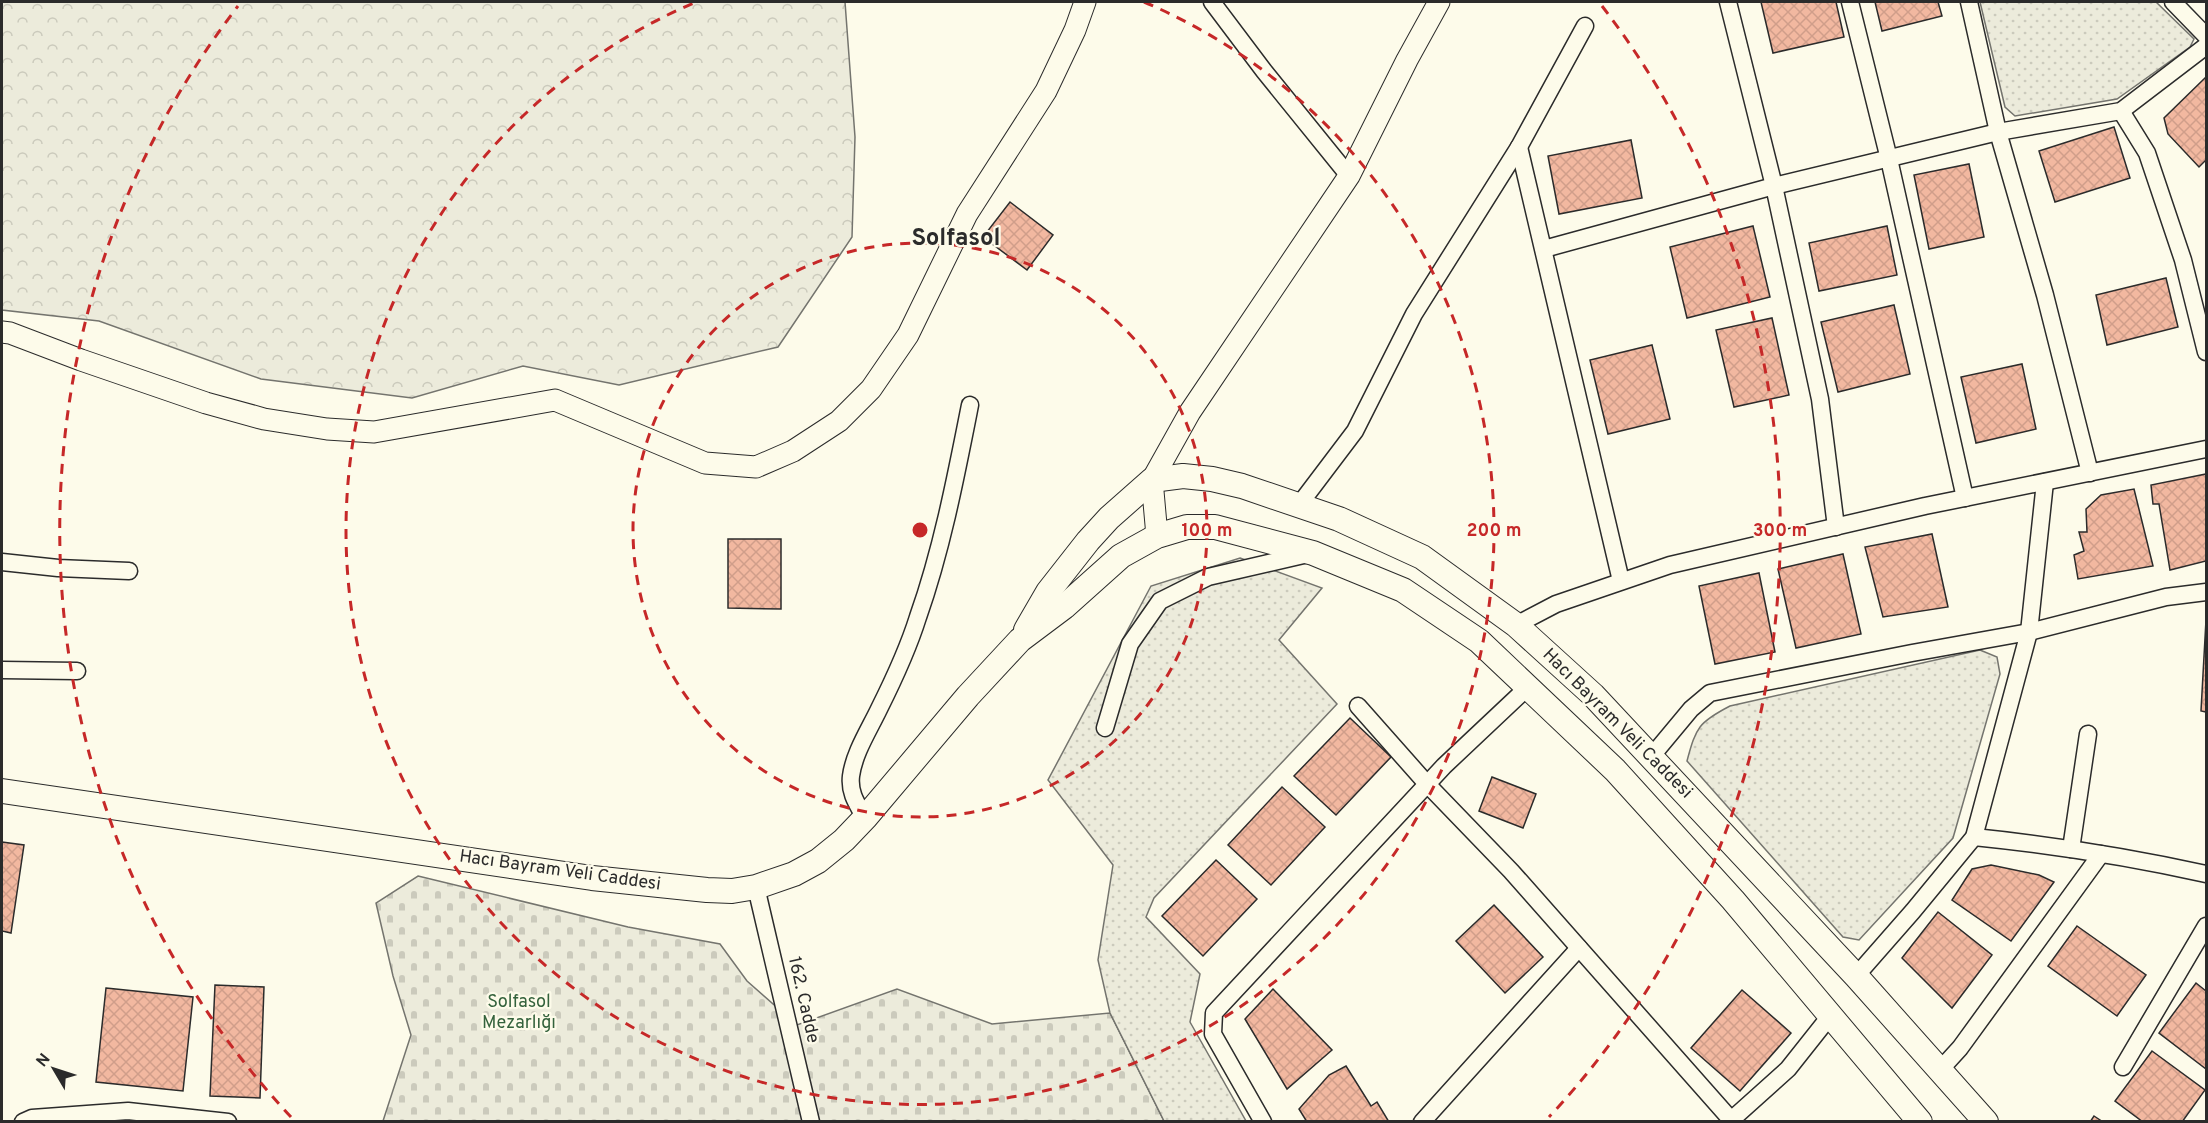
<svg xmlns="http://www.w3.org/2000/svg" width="2208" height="1123" viewBox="0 0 2208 1123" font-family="Overpass,sans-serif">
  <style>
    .forest { fill: url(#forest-crowns); stroke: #74746e; stroke-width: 1.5 }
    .cemetery { fill: url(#cemetery-stones); stroke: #74746e; stroke-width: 1.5 }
    .park { fill: url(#park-dots); stroke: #74746e; stroke-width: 1.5 }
    .building { fill: url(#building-cross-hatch); stroke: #2b2b2b; stroke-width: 1.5 }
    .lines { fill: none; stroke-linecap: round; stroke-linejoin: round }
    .minor-casing { stroke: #2b2b2b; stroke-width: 19 }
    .tertiary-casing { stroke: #2b2b2b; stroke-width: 23 }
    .secondary-casing { stroke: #2b2b2b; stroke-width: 26 }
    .minor { stroke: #fdfbea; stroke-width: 16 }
    .tertiary { stroke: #fdfbea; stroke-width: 21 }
    .secondary { stroke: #fdfbea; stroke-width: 24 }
    .ring { fill: none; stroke: #c62828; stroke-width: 3; stroke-dasharray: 10 8 }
    .labels { text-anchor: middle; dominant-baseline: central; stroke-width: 4.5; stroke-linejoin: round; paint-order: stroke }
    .street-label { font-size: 18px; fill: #2b2b2b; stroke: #fdfbea }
    .park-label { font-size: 18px; fill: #34623c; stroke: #fdfbea }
    .district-label { font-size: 24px; font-weight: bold; fill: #2b2b2b; stroke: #fdfbea }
    .centre { fill: #c62828; stroke: #fdfbea; stroke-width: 3 }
    .ring-label { font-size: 18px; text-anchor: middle; font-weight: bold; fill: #c62828; stroke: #fdfbea; stroke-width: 4.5; stroke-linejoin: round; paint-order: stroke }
  </style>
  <defs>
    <pattern id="forest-crowns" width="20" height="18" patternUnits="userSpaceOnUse" patternTransform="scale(1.5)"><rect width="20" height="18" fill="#ecebdb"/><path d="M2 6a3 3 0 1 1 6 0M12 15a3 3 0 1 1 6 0" fill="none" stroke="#cbcabc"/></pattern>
    <pattern id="cemetery-stones" width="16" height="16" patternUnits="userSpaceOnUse" patternTransform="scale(1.5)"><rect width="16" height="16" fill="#ecebdb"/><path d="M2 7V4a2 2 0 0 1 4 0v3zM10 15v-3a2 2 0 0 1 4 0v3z" fill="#cbcabc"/></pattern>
    <pattern id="park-dots" width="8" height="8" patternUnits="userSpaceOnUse" patternTransform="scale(1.5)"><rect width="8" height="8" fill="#ecebdb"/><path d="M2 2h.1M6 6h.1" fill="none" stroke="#cbcabc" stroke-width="1.8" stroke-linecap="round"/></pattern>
    <pattern id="building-cross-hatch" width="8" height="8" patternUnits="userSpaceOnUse" patternTransform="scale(1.5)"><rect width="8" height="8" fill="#f2b8a0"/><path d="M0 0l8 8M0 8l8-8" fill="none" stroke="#d09e8a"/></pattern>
  </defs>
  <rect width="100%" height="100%" fill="#fdfbea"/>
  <!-- forest -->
  <polygon class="forest" points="2,2 845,2 855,137 852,237 778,347 619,385 523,366 412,398 261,379 99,321 2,310"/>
  <!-- cemetery -->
  <polygon class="cemetery" points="418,876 628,927 720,944 747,981 797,1025 897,989 992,1024 1110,1013 1164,1121 383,1121 411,1035 393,976 376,903"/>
  <!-- park -->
  <g class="park">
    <polygon points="1980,2 2156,2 2194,39 2190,47 2117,99 2015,116 2005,107"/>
    <polygon points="1240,558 1322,588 1279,640 1337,704 1154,898 1146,917 1200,974 1190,1022 1246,1121 1164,1121 1110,1013 1098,960 1113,865 1048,780 1151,586"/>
    <path d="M1980,650l17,7 3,17 -47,164 -94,102 -16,-3 -156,-176c9,-34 12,-39 43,-55z"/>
  </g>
  <!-- building -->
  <g class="building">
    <polygon points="1761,2 1836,2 1844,37 1773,53"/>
    <polygon points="1875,2 1938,2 1942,16 1882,31"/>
    <polygon points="2206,77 2206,160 2199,167 2168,134 2164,118"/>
    <polygon points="2114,127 2130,178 2055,202 2039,151"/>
    <polygon points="1631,140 1642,198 1559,214 1548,156"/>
    <polygon points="1969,164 1984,237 1929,249 1914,175"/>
    <polygon points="1010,202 1053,235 1027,270 983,237"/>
    <polygon points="1753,226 1770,297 1687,318 1670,247"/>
    <polygon points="1887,226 1897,275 1819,291 1809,243"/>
    <polygon points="2166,278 2178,327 2107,345 2096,295"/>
    <polygon points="1894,305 1910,374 1838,392 1821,322"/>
    <polygon points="1772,318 1789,395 1734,407 1716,330"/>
    <polygon points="1652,345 1670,419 1608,434 1590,360"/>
    <polygon points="2022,364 2036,429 1976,443 1961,377"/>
    <polygon points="2206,474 2206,561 2170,570 2159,504 2153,504 2151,485"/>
    <polygon points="2134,489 2153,566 2078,579 2074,555 2084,551 2079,532 2087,532 2086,509 2101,495"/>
    <polygon points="1932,534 1948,607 1883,617 1865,547"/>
    <polygon points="728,539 781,539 781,609 728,608"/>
    <polygon points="1843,554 1861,634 1796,648 1778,569"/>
    <polygon points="1759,573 1775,652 1715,664 1699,586"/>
    <polygon points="2206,620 2206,712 2201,711"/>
    <polygon points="1350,718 1391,757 1336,815 1294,776"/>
    <polygon points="1492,777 1536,794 1523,828 1479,811"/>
    <polygon points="1282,787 1325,827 1271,885 1228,845"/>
    <polygon points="2,842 24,845 11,933 2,931"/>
    <polygon points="1216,860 1257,899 1203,956 1162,916"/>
    <polygon points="1991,865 2039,875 2054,882 2011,941 1952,900 1972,869"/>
    <polygon points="1494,905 1543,957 1505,993 1456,941"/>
    <polygon points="1938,912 1992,955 1952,1008 1902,958"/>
    <polygon points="2077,926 2146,975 2117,1016 2048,966"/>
    <polygon points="2196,983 2206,991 2206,1069 2159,1033"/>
    <polygon points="215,985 264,987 260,1098 210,1096"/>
    <polygon points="106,988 193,997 183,1091 96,1082"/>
    <polygon points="1273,989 1332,1050 1287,1089 1245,1019"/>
    <polygon points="1742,990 1791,1033 1740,1091 1691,1048"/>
    <polygon points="2152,1051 2205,1090 2182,1122 2143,1122 2115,1101"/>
    <polygon points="1346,1066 1371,1106 1377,1102 1389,1122 1307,1122 1299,1109 1329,1075"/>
    <polygon points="2094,1116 2103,1122 2090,1122"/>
  </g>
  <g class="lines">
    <!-- minor casing -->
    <g class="minor-casing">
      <g id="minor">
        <polyline points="1212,2 1264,71 1349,176"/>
        <polyline points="1728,2 1774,186 1820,399 1836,527"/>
        <polyline points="1850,2 1889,159 1965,498"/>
        <polyline points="1969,2 1998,132 2045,295 2090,473"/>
        <polyline points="2173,2 2206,36"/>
        <polyline points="2121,111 2147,153 2183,260 2206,352"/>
        <polyline points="1519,147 1621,581"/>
        <polyline points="1544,249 1774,186 1998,132 2121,111 2206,46"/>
        <polyline points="1299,505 1355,431 1414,314 1519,147 1585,26"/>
        <polyline points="2,562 58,568 129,571"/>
        <polyline points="1516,625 1556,604 1670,565 1925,506 2206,449"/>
        <polyline points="2,670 77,671"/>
        <polyline points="1358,706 1427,784 1511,871 1733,1122"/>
        <polyline points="1105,728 1130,644 1160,601 1208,577 1308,554"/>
        <polyline points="1651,757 1691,709 1710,693 1912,653 2029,632 2166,597 2206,592"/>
        <path d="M865,818c-8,-14 -16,-25 -14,-42 3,-23 18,-46 28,-67 15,-30 29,-60 39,-92 24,-68 38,-141 52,-212"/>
        <path d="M1974,837c78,8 156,20 232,37"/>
        <polyline points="2071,849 2088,734"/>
        <polyline points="756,887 811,1122"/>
        <polyline points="1856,976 1913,911 1974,837 2029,632 2045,482"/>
        <polyline points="2123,1067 2206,926"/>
        <polyline points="1939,1071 1960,1048 2101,854"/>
        <polyline points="23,1122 32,1118 128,1111 228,1122"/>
        <polyline points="1263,1122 1213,1034 1214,1013 1444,766 1529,686"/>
        <polyline points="1422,1122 1579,948"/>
        <polyline points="1729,1122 1788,1069 1830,1016"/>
      </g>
    </g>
    <!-- tertiary casing -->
    <g class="tertiary-casing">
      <g id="tertiary">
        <polyline points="2,332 10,333 81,360 206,403 264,419 327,429 374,432 555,400 705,463 756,467 793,451 839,421 871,389 908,335 967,214 1046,91 1075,30 1085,2"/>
        <polyline points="1157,536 1152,480 1190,412 1349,176 1407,60 1439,2"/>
      </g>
    </g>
    <!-- secondary casing -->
    <g class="secondary-casing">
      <g id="secondary">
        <polyline points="1026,630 1048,592 1088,541 1109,518 1152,480 1183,476 1212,479 1242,486 1339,519 1422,557 1516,625 1593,695 1856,976 1986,1122"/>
        <polyline points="2,791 592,878 707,890 732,891 756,887 794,874 818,861 844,840 865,818 968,696 1020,640 1064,607 1121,556 1157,536 1187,527 1215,527 1313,553 1403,590 1479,641 1615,770 1733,900 1920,1122"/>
      </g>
    </g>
    <!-- minor -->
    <use href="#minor" class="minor"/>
    <!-- tertiary -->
    <use href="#tertiary" class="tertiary"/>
    <!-- secondary -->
    <use href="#secondary" class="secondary"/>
  </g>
  <!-- distance rings -->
  <g class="ring">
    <circle cx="920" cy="530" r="287"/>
    <path d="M1144 2A574 574 0 1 1 696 2"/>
    <path d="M291 1117A860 860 0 0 1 238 6M1602 6A860 860 0 0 1 1549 1117"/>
  </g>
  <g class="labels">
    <!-- street labels -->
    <g class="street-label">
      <text transform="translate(1617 724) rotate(45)">Hacı Bayram Veli Caddesi</text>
      <text transform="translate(560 871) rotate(8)">Hacı Bayram Veli Caddesi</text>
      <text transform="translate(803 1000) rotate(77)">162. Cadde</text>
    </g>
    <!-- park labels -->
    <g class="park-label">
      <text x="519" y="1002">Solfasol<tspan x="519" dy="21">Mezarlığı</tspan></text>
    </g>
    <!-- district labels -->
    <g class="district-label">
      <text x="956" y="239">Solfasol</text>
    </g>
  </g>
  <circle cx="920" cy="530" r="9" class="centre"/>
  <g class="ring-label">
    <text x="1207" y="536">100 m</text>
    <text x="1494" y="536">200 m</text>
    <text x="1780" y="536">300 m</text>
  </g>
  <!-- border -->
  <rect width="2208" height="1123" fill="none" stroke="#2b2b2b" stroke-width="6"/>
  <!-- north arrow -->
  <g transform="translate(54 1069) rotate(309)" stroke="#fdfbea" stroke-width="4.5" paint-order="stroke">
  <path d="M0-4.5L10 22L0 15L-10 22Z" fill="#2b2b2b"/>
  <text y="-9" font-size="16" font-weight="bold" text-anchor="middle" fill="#2b2b2b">N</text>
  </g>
</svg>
